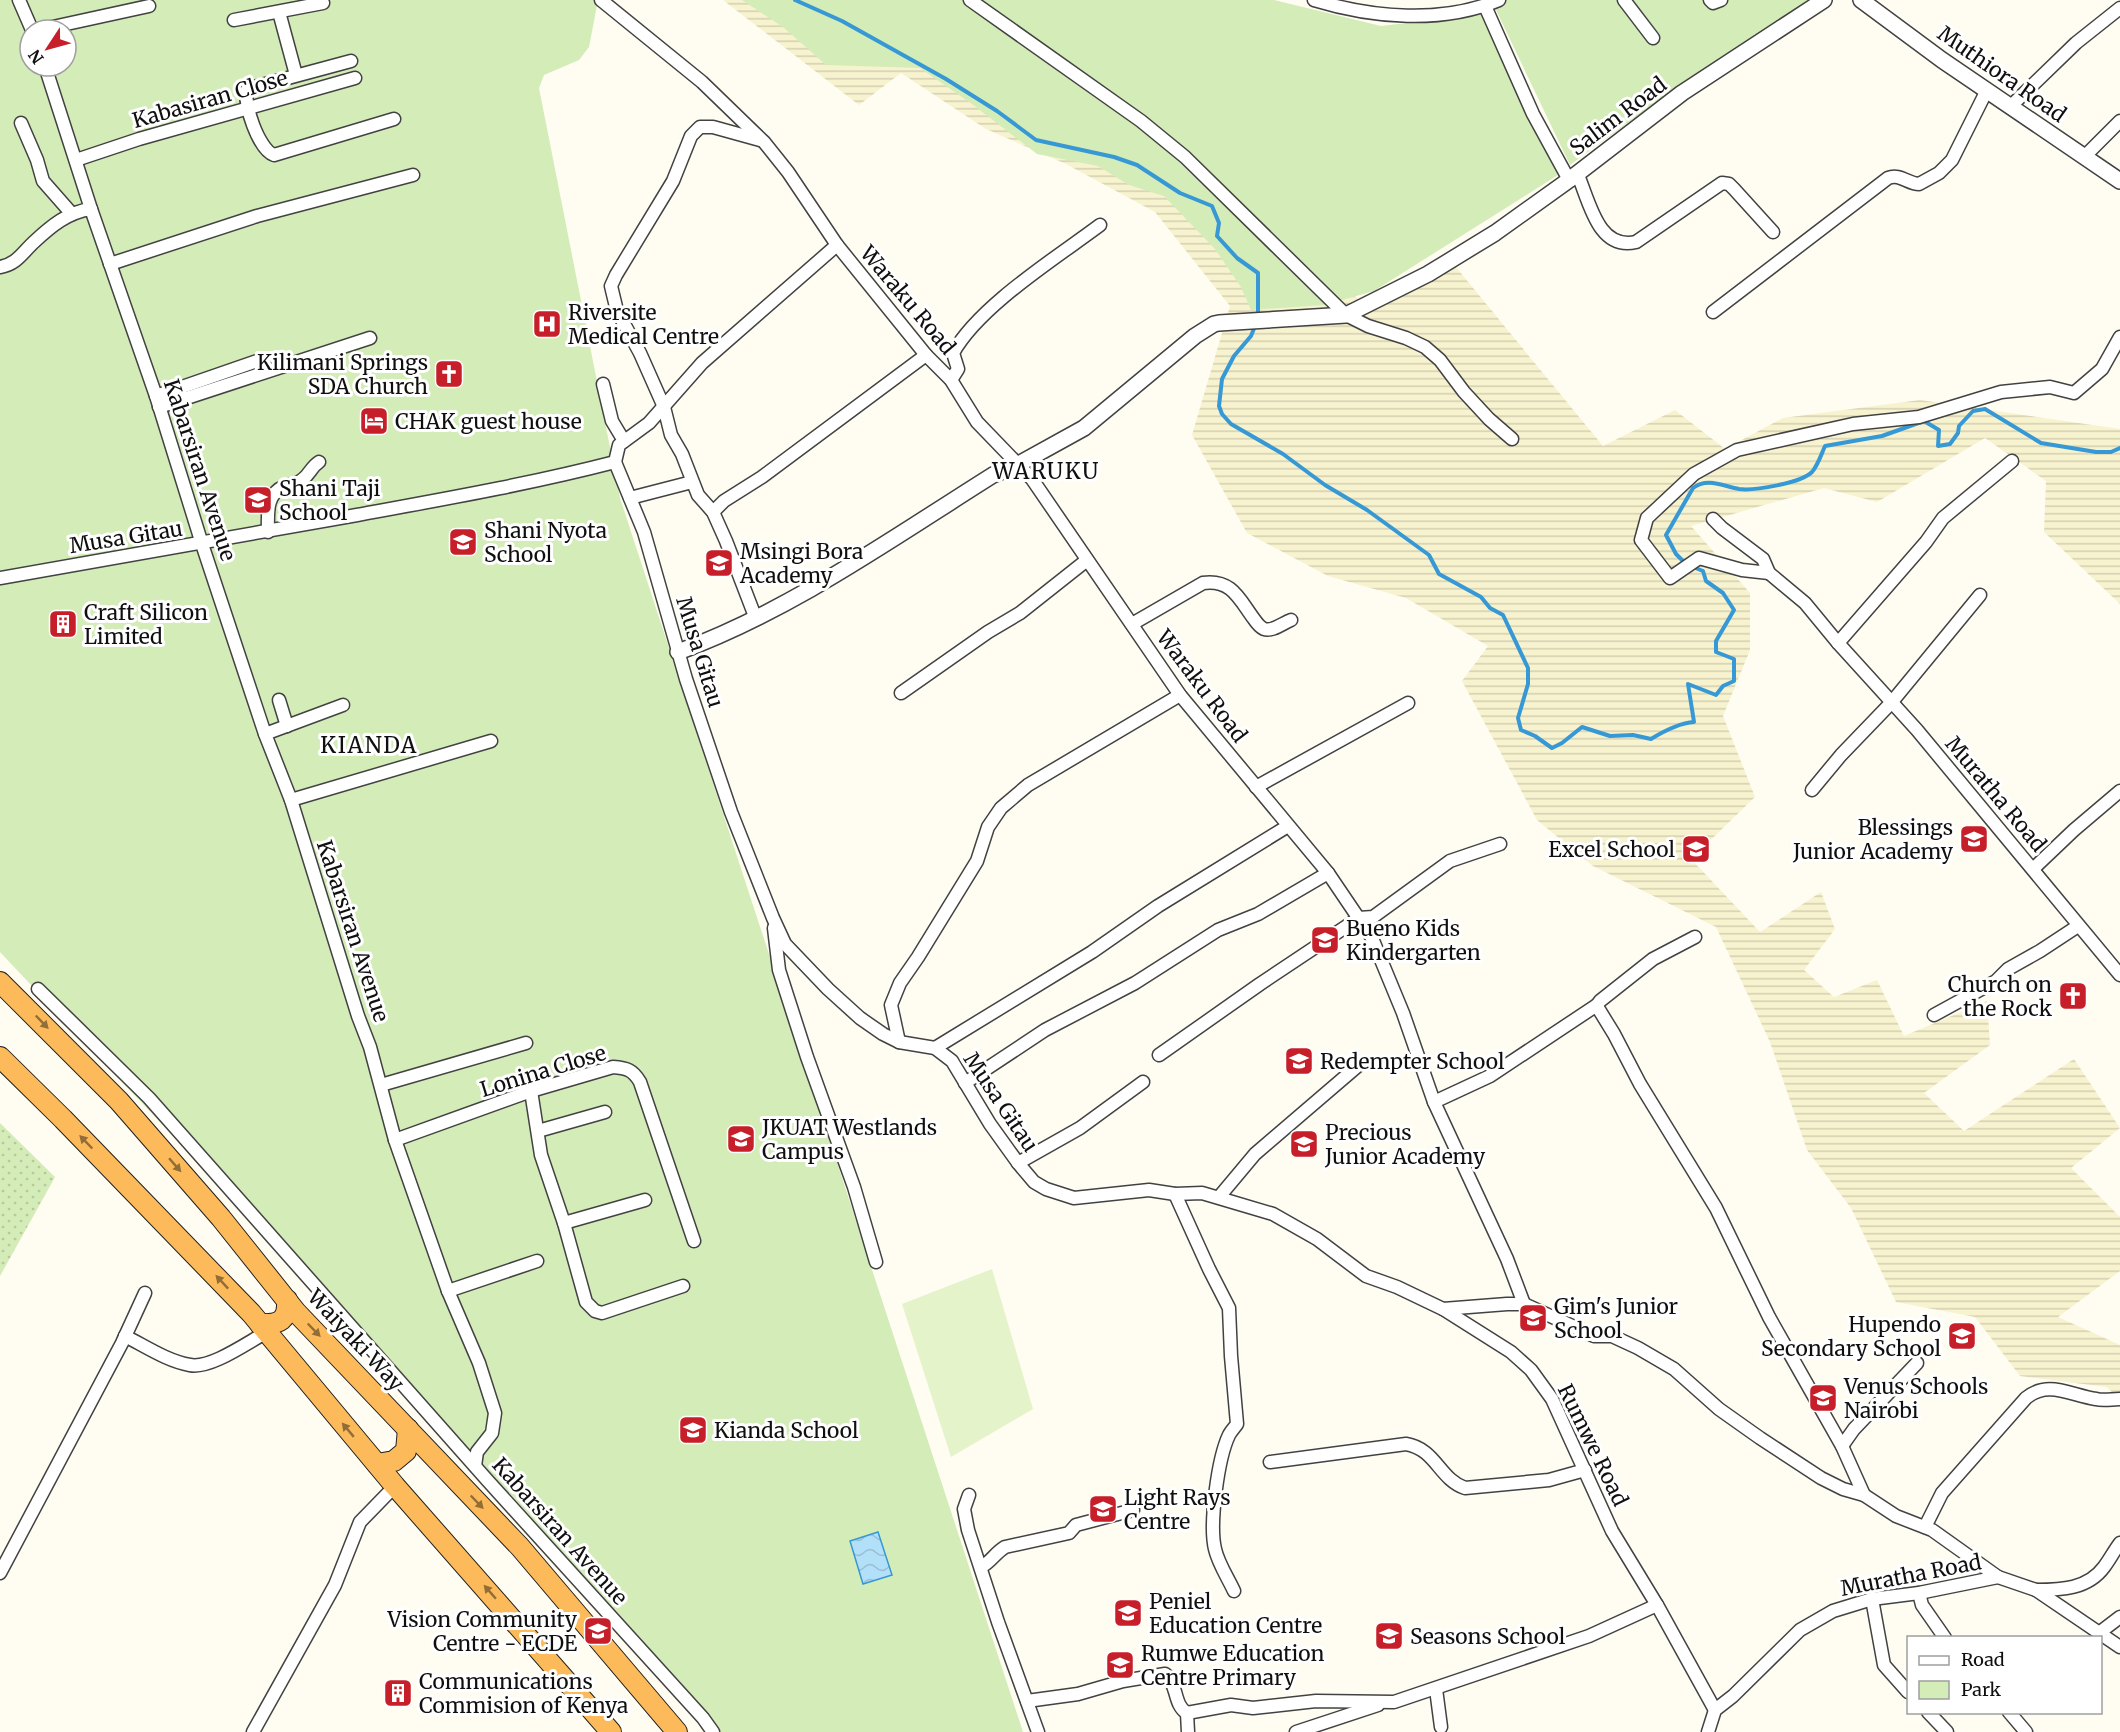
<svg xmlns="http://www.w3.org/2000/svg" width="2120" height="1732" viewBox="0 0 2120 1732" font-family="Merriweather,serif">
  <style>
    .farmland { fill: url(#farmland-rules) }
    .grass { fill: url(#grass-dots) }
    .park { fill: #d4ecb8; fill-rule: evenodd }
    .pitch { fill: #e5f3ca }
    .water { fill: url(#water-waves); stroke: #3698d4; stroke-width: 1.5 }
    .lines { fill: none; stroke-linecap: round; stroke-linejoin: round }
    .stream { stroke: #3698d4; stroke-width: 4 }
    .minor-casing { stroke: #424242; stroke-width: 15 }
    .tertiary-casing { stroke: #424242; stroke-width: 18 }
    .trunk-casing { stroke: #202020; stroke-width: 22 }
    .minor { stroke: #fff; stroke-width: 12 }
    .tertiary { stroke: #fff; stroke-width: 15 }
    .trunk { stroke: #fcba5a; stroke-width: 20 }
    .oneway { fill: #916d38 }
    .labels { text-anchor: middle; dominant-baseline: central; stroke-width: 6; stroke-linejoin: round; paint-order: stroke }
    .street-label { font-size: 21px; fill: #0f0f0f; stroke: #fff }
    .poi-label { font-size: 21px; fill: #0f0f0f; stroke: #fff; text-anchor: start }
    .neighbourhood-label { font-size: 22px; letter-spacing: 1.5px; fill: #0f0f0f; stroke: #fff }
  </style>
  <defs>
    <pattern id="farmland-rules" width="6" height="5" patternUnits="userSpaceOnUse" patternTransform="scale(1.5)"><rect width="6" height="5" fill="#f7f3cf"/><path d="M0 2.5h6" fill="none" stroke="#d3cfb1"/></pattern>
    <pattern id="grass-dots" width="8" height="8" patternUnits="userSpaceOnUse" patternTransform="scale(1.5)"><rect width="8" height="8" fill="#d4ecb8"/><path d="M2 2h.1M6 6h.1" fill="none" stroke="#b5c99d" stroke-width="1.8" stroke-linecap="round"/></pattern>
    <pattern id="water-waves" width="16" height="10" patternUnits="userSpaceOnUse" patternTransform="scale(1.5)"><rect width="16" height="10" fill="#b3e0f9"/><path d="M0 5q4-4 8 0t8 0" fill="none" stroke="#99bfd4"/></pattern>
  </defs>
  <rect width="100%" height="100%" fill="#fffcf1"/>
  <!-- farmland -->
  <polygon class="farmland" points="723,0 938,0 1374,310 1455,266 1603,446 1675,410 1725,449 1783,418 1920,400 2120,429 2120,604 2044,532 2046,481 1985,438 1877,502 1824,488 1691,526 1750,593 1750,650 1723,716 1755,797 1691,859 1760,932 1821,892 1835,929 1804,970 1834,997 1877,980 1904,1036 1987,1001 1990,1045 1924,1093 1964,1131 2074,1059 2120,1128 2071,1168 2120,1217 2120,1271 2058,1317 2120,1345 2120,1401 2107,1387 2020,1376 1975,1317 1896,1302 1851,1208 1807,1150 1770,1042 1716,927 1593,866 1537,820 1462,681 1488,646 1406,598 1328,576 1247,533 1192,435 1230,306 1155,212 1066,164 986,129 901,73 859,105"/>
  <!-- grass -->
  <polygon class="grass" points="0,1123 55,1177 0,1276"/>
  <!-- park -->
  <g class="park">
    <path d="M0,0h598l-9,47 -10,13 -35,15 -5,13 81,410 403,1234h-316l-251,-295 -456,-485zM30,30h36v36h-36z"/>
    <polygon points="742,0 1274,0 1381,26 1482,14 1558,175 1374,291 1324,305 1251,310 1241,287 1215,249 1164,196 1129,185 1098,166 1037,154 972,104 920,68 826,65 783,27"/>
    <polygon points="1484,0 1808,0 1662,98 1570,165 1496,10"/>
  </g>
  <!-- pitch -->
  <polygon class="pitch" points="992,1269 1033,1409 951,1457 902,1304"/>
  <!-- water -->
  <polygon class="water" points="878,1532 892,1575 863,1584 850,1541"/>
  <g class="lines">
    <!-- stream -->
    <g class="stream">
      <polyline points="795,0 842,21 946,79 997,111 1036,140 1114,157 1137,165 1180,193 1212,206 1219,223 1217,236 1237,258 1258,273 1258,316"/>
      <path d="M1255,326l-4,10 -17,20 -12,23 -3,27 3,8 9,10 52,30 42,31 42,25 62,45 10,19 42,23 9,11 13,7 25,53v16l-10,34 3,12 14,6 17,12 10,-5 20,-16 28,9 23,-1 18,4c13,-8 28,-16 43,-17l-6,-38 28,11 7,-9 11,-5v-22l-18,-7v-11l18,-31 -11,-17 -17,-12 -3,-10 -10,-4"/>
      <path d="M1686,564l-10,-10 -10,-19 27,-47c14,-11 30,-2 46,1 15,2 62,-6 73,-17 6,-7 9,-17 13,-26l57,-10 42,-15 15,9 -1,16 12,-2 8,-11 1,-7 14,-15 12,-2 56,34 55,9h15l9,-4"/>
    </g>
    <!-- minor casing -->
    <g class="minor-casing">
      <g id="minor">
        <polyline points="19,0 32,30"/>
        <polyline points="601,0 702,82 764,142 788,172 837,245 926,355 951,380 977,422 1032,479 1180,695 1328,873 1372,938 1403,1013 1434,1102 1507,1259 1524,1304"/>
        <polyline points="970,0 1141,121 1185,157 1346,315 1368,326 1406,338 1425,347 1440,360 1464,392 1489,419 1512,439"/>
        <path d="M1314,0c59,18 128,24 185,0"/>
        <polyline points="1624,0 1653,38"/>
        <polyline points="1710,0 1713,3 1721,0"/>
        <polyline points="1485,6 1533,114 1569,180"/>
        <polyline points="279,12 296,75"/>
        <polyline points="234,20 323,3"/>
        <polyline points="39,30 149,6"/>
        <path d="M351,61l-104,28c-4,15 12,61 27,66l120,-36"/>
        <polyline points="45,66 91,209 156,396 202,544 265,734 291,800 358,1016 370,1047 395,1140 448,1291 479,1363 495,1413 492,1433 477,1452 475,1466"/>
        <polyline points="2011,106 2076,43 2120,8"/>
        <polyline points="21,123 37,160 43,181 72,214"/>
        <polyline points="2084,157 2120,121"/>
        <polyline points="76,160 139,139 355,78"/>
        <path d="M1577,173c12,26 20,78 59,69l86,-59 7,1 5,5 39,43"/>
        <polyline points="110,264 257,216 413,175"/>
        <path d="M0,267c17,-3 22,-14 34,-25 17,-16 34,-30 57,-33"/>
        <path d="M1713,312l175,-134c12,-5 20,6 31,6l20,-11 13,-13 35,-70"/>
        <path d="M951,380l7,-11 -5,-16c26,-47 103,-95 147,-128"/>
        <polyline points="603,384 612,421 624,441"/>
        <polyline points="156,396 260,360"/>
        <polyline points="159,407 370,338"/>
        <polyline points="615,462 644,532 686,679 731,812 773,918 785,944 828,989 860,1018 883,1034 899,1042 935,1048 952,1061 990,1124 1018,1163 1034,1182 1046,1189 1074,1198 1149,1190 1175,1194 1202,1193 1273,1214 1317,1239 1366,1276 1397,1287 1443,1309 1511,1352 1531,1370 1552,1399 1612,1531 1657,1605 1715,1710"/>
        <polyline points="615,462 619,445 649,423 702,363 837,245"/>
        <polyline points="630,498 692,482"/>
        <polyline points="713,512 724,501 762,477 926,355"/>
        <polyline points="1713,519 1722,528 1763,559 1769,573 1805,603 1838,643 1917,730 2120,975"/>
        <path d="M268,532c0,-18 -3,-38 17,-46 6,-2 13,-2 18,-7 7,-5 8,-12 16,-17"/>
        <polyline points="1769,573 1742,570 1699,558 1670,578 1641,540 1647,518 1694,474 1737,450 1853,424 1919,417 2001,392 2050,387 2074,393 2102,369 2120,337"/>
        <path d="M0,578c119,-20 238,-41 357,-63 87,-16 173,-31 258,-53"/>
        <polyline points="756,619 726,541 713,512 698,495 682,454 671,435 664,407 640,353 617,311 611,286 616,275 673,181 691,136 700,127 713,127 760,140"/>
        <path d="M1132,624l71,-41c29,-4 36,16 51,36 2,3 6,8 10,10 8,3 19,-6 27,-9"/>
        <polyline points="1838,643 1926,542 1943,518 2012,461"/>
        <polyline points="901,693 988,632 1020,613 1087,560"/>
        <polyline points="279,700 287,726"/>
        <polyline points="265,734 343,705"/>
        <polyline points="1256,787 1408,703"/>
        <polyline points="1812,790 1841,755 1891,703 1980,595"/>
        <polyline points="291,800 491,741"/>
        <polyline points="2033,869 2074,830 2120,791"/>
        <polyline points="774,928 779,970 807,1057 854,1187 876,1262"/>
        <polyline points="1695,937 1653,959 1600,1001 1597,1005 1598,1008 1614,1034 1640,1084 1716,1208 1769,1317 1842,1446 1864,1495"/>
        <polyline points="38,989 149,1098 488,1481 703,1718 713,1732"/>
        <polyline points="1934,1015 1996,981 2008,969 2040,951 2078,926"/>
        <polyline points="899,1042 891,1005 900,983 918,957 977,861 988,827 1001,808 1028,785 1180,695"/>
        <polyline points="935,1048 1092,952 1158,906 1288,826"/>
        <polyline points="1159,1055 1260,984 1359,918 1373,917 1450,861 1500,844"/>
        <polyline points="965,1083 1045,1030 1135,983 1218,930 1258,914 1328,873"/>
        <polyline points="381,1085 526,1043"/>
        <polyline points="531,1091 541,1155 564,1223 586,1302 595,1311 602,1313 683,1286"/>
        <polyline points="1434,1102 1490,1076 1597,1005"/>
        <polyline points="538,1131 605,1112"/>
        <path d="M395,1140l136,-49 82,-24c14,1 20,3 27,15l54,159"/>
        <polyline points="1018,1163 1080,1128 1143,1082"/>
        <path d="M1175,1194l34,75 20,39 2,48 6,68c-2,3 -6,7 -8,11 -11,23 -20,89 -14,114 3,14 13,29 19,42"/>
        <polyline points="1219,1197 1255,1154 1360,1064"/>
        <polyline points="564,1223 645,1200"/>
        <polyline points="448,1291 537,1261"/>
        <polyline points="1443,1309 1507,1304 1524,1304 1594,1336 1612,1336 1638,1348 1674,1369 1719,1409 1760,1438 1821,1478 1843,1489 1864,1495 1896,1516 1932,1530 1998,1577"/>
        <path d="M125,1336c20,10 42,25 65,29 21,4 58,-23 77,-33"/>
        <polyline points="1842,1446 1854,1429 1917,1363"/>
        <path d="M1270,1462l136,-18c30,5 33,35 59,44l84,-8 36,-10"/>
        <polyline points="969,1495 964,1509 968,1530 998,1622 1038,1732"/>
        <path d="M1925,1527l17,-34 84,-95c22,-18 44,-3 70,1 7,2 16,0 24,0"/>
        <path d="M981,1567c10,-5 14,-14 24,-20l64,-14 7,-8 57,-15"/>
        <polyline points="0,1573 122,1343 145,1293"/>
        <path d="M2036,1590c25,0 52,-1 68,-23 6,-8 10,-16 16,-24"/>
        <polyline points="1919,1593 1922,1605 1945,1638"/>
        <polyline points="1872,1599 1884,1665 1908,1692"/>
        <polyline points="2099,1633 2120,1617"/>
        <polyline points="1436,1689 1441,1727"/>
        <path d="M1027,1701l51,-7 45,-13 42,-7c13,9 8,31 22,39l44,-8 22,3 63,-7 78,1 195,-66 68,-31"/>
        <polyline points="1928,1712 1947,1732"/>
        <polyline points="2009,1712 2026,1732"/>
        <polyline points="1187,1713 1188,1732"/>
        <polyline points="253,1732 335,1585 360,1522 395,1486"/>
        <polyline points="1296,1732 1378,1705"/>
        <polyline points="1708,1732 1715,1710 1733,1696 1800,1630 1833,1611 1872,1599 1919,1593 1998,1577 2036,1590 2120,1647"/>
      </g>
    </g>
    <!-- tertiary casing -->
    <g class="tertiary-casing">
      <g id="tertiary">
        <polyline points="1861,0 1942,60 2120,181"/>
        <path d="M678,652c114,-42 213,-113 315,-177l24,-10 67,-37 111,-92 19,-12 5,-1 127,-8 82,-41 67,-41 74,-53 113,-87 142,-93"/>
      </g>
    </g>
    <!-- trunk casing -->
    <g class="trunk-casing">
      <g id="trunk">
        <polyline points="0,982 119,1101 221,1218 296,1312 520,1547 677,1732"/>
        <polyline points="0,1057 63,1119 251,1313 395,1486 611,1732"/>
        <path d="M260,1324c20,1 28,-4 27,-24"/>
        <polyline points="377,1464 394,1461 406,1451 408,1429"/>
      </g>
    </g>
    <!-- minor -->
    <use href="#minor" class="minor"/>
    <!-- tertiary -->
    <use href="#tertiary" class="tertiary"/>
    <!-- trunk -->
    <use href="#trunk" class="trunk"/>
  </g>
  <!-- one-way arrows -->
  <defs><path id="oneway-solid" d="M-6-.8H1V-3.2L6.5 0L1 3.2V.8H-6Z" transform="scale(1.5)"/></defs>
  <g class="oneway">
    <use href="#oneway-solid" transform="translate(42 1022) rotate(46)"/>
    <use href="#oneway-solid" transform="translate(86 1142) rotate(-134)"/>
    <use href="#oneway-solid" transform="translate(175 1165) rotate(49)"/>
    <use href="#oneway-solid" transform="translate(222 1282) rotate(-133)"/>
    <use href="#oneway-solid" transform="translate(314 1330) rotate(46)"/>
    <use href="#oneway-solid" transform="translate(348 1430) rotate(-130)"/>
    <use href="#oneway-solid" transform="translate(477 1502) rotate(46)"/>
    <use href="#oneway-solid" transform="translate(490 1592) rotate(-131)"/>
  </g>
  <!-- icons -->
  <defs>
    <g id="hospital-square" transform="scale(1.5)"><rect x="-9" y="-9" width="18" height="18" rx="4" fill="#c61f2a" stroke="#fff"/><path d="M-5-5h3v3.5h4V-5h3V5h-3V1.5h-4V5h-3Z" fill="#fff"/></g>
    <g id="church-square" transform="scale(1.5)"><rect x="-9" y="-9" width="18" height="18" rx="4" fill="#c61f2a" stroke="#fff"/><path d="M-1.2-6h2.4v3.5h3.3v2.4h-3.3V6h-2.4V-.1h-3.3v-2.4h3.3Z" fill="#fff"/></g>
    <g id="hotel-square" transform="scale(1.5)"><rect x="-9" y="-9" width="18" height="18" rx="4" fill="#c61f2a" stroke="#fff"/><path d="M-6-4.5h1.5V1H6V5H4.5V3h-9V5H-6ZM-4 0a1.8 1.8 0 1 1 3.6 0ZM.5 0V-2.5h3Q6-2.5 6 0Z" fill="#fff"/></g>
    <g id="school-square" transform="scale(1.5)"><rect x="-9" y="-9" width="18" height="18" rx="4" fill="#c61f2a" stroke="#fff"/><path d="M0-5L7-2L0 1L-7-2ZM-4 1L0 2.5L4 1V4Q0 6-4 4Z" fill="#fff"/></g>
    <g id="building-square" transform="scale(1.5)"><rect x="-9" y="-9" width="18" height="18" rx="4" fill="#c61f2a" stroke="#fff"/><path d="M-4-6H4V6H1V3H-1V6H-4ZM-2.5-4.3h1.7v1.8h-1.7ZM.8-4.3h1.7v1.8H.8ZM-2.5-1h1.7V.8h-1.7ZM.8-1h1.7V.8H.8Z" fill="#fff"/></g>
    <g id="university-square" transform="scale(1.5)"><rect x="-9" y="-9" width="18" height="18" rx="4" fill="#c61f2a" stroke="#fff"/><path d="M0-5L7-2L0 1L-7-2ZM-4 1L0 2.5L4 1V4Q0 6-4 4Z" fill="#fff"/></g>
  </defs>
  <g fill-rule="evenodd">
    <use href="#hospital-square" x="547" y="324"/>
    <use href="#church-square" x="449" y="374"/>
    <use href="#hotel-square" x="374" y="421"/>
    <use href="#school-square" x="258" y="500"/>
    <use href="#school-square" x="463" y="542"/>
    <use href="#school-square" x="719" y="563"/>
    <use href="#building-square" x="63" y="624"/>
    <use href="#school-square" x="1974" y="839"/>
    <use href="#school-square" x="1696" y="849"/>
    <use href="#school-square" x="1325" y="940"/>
    <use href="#church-square" x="2073" y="996"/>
    <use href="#school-square" x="1299" y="1061"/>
    <use href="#university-square" x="741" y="1139"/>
    <use href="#school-square" x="1304" y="1144"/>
    <use href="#school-square" x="1533" y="1318"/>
    <use href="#school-square" x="1962" y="1336"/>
    <use href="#school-square" x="1823" y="1398"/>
    <use href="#school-square" x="693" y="1430"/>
    <use href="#school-square" x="1103" y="1509"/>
    <use href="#school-square" x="1128" y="1613"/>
    <use href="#school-square" x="598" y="1631"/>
    <use href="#school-square" x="1389" y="1636"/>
    <use href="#school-square" x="1120" y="1665"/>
    <use href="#building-square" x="398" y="1693"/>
  </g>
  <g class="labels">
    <!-- street labels -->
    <g class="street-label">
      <text transform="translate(2002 74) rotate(35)">Muthiora Road</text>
      <text transform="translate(210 99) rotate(-16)">Kabasiran Close</text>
      <text transform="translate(1618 116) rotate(-37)">Salim Road</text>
      <text transform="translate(908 300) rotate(50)">Waraku Road</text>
      <text transform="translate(200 470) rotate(72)">Kabarsiran Avenue</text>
      <text transform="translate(126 537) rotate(-9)">Musa Gitau</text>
      <text transform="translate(700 652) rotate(73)">Musa Gitau</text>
      <text transform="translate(1202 686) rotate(53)">Waraku Road</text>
      <text transform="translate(1996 794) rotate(50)">Muratha Road</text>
      <text transform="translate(353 931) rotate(72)">Kabarsiran Avenue</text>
      <text transform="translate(543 1071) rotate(-17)">Lonina Close</text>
      <text transform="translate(1001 1102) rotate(56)">Musa Gitau</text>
      <text transform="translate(356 1340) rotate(47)">Waiyaki Way</text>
      <text transform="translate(1593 1445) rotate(64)">Rumwe Road</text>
      <text transform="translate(560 1531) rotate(48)">Kabarsiran Avenue</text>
      <text transform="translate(1911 1575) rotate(-11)">Muratha Road</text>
    </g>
    <!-- poi labels -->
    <g class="poi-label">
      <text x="568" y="312">Riversite<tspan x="568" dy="24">Medical Centre</tspan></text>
      <text x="428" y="362" text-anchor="end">Kilimani Springs<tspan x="428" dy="24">SDA Church</tspan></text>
      <text x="395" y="421">CHAK guest house</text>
      <text x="279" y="488">Shani Taji<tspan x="279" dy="24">School</tspan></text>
      <text x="484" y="530">Shani Nyota<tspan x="484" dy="24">School</tspan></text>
      <text x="740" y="551">Msingi Bora<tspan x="740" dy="24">Academy</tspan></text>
      <text x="84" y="612">Craft Silicon<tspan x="84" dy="24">Limited</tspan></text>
      <text x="1953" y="827" text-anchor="end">Blessings<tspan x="1953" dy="24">Junior Academy</tspan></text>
      <text x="1675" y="849" text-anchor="end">Excel School</text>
      <text x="1346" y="928">Bueno Kids<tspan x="1346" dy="24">Kindergarten</tspan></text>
      <text x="2052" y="984" text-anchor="end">Church on<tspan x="2052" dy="24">the Rock</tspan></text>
      <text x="1320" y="1061">Redempter School</text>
      <text x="762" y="1127">JKUAT Westlands<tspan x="762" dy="24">Campus</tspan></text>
      <text x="1325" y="1132">Precious<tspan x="1325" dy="24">Junior Academy</tspan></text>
      <text x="1554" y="1306">Gim's Junior<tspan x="1554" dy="24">School</tspan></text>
      <text x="1941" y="1324" text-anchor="end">Hupendo<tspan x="1941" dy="24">Secondary School</tspan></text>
      <text x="1844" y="1386">Venus Schools<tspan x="1844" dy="24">Nairobi</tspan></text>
      <text x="714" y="1430">Kianda School</text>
      <text x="1124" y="1497">Light Rays<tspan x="1124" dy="24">Centre</tspan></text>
      <text x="1149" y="1601">Peniel<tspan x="1149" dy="24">Education Centre</tspan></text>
      <text x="577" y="1619" text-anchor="end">Vision Community<tspan x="577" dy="24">Centre - ECDE</tspan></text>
      <text x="1410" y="1636">Seasons School</text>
      <text x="1141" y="1653">Rumwe Education<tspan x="1141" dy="24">Centre Primary</tspan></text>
      <text x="419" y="1681">Communications<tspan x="419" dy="24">Commision of Kenya</tspan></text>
    </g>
    <!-- neighbourhood labels -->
    <g class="neighbourhood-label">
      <text x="1046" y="471">WARUKU</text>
      <text x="369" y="745">KIANDA</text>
    </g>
  </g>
  <!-- legend -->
  <rect x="1907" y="1636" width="195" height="78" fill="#ffffff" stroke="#9f9f9f" stroke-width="1.5"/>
  <rect x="1919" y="1656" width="30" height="9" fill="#ffffff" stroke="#9f9f9f" stroke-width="1.5"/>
  <text x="1961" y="1666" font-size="18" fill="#0f0f0f">Road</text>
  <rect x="1919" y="1681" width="30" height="18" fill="#d4ecb8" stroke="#9f9f9f" stroke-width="1.5"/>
  <text x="1961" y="1696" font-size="18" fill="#0f0f0f">Park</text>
  <!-- north arrow -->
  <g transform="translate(48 48) rotate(234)"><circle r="28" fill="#ffffff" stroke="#9f9f9f" stroke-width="1.5"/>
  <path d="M0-4.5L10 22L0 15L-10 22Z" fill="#c61f2a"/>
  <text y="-9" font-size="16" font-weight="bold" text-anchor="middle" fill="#0f0f0f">N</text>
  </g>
</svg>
